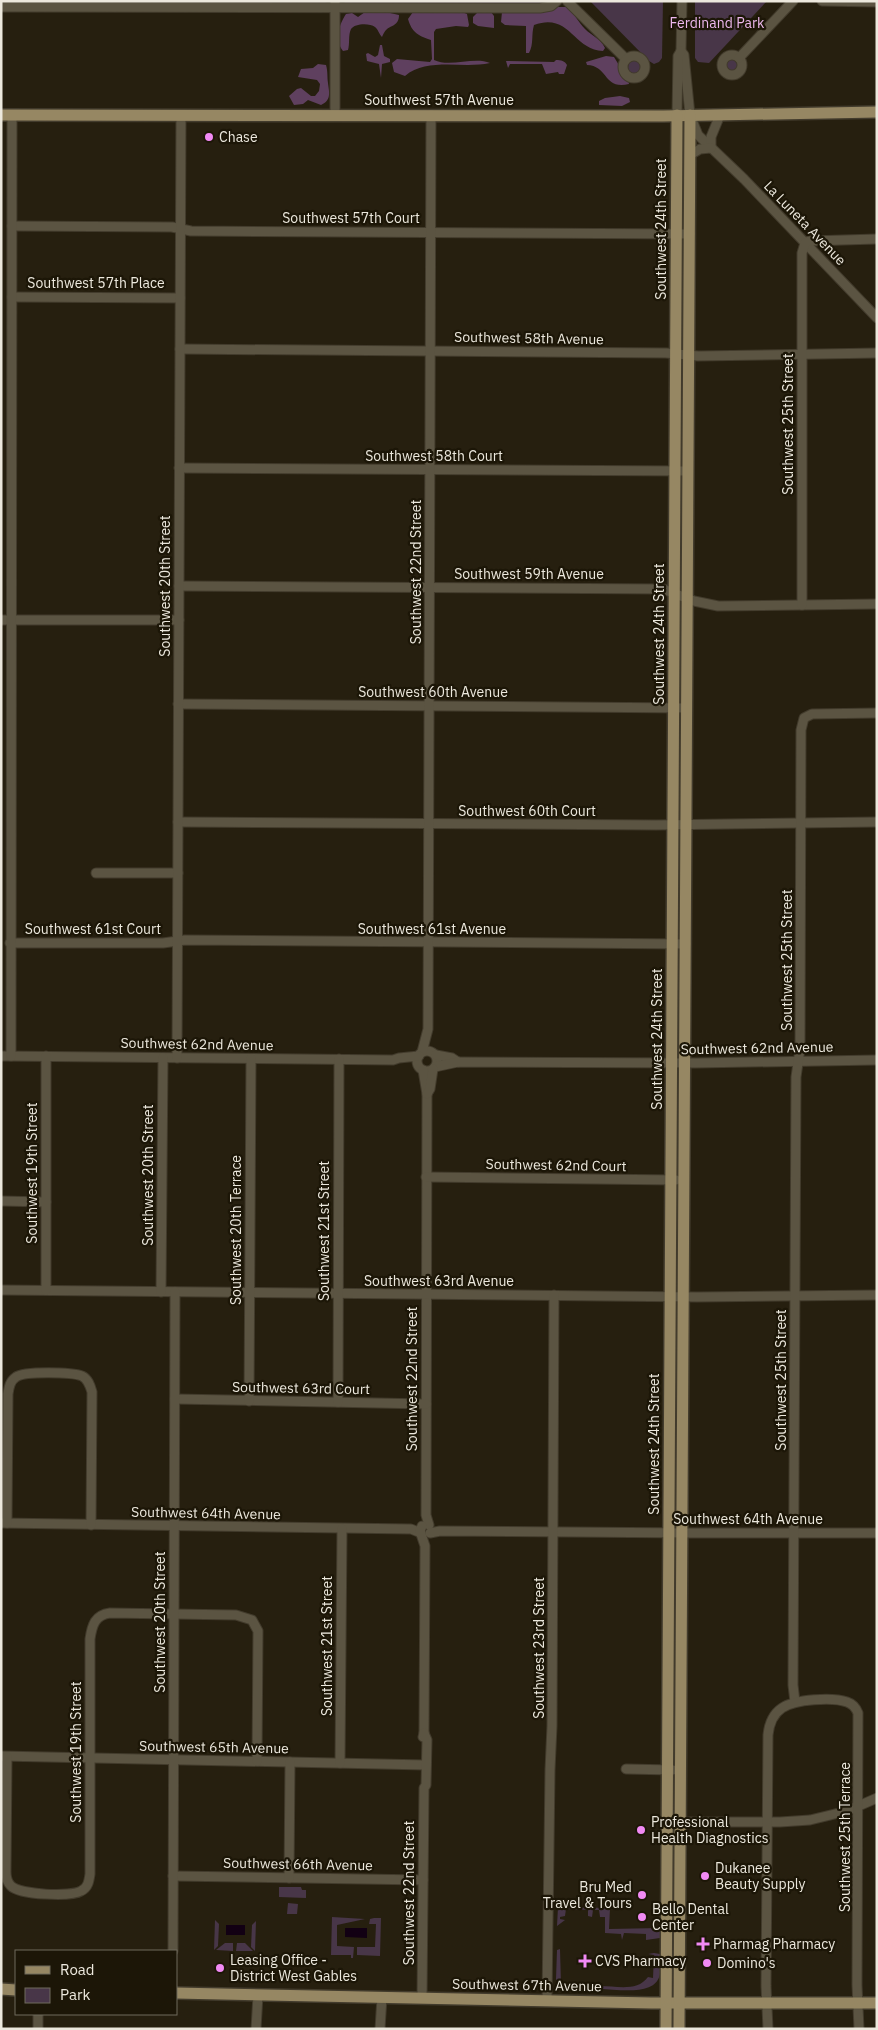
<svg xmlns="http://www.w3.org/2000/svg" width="878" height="2030" viewBox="0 0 878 2030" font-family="'IBM Plex Sans',sans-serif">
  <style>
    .green { fill: #483648 }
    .forest { fill: #5f405f }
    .water { fill: #120013 }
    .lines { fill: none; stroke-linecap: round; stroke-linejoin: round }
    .minor-casing { stroke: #423b2c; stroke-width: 11 }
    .major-casing { stroke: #423b2c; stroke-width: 14 }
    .minor { stroke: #5b5442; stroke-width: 9 }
    .major { stroke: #968763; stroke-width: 11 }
    .poi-dot { fill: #f18af4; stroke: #1c1607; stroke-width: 2 }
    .labels { text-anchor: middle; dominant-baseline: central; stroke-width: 4.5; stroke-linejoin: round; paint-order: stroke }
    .park-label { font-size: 14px; fill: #edb8ee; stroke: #1c1607 }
    .street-label { font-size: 14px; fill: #ece8dd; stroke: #1c1607 }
    .poi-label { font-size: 14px; fill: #ece8dd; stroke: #1c1607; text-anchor: start }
  </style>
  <rect width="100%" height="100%" fill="#261f0f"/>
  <!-- green -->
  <g class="green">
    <polygon points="1,1 329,1 323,4 6,4"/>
    <polygon points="342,1 550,1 543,4 347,4"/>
    <polygon points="590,1 663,1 662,58 659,62 654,64 649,61"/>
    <polygon points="695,1 767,1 709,63 698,62 695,58"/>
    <circle cx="732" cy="65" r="7"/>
    <circle cx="635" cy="67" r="7"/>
    <polygon points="674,1836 676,1836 675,1921 672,1902 672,1844"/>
    <polygon points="279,1887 301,1887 302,1890 306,1890 306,1898 279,1897"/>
    <polygon points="288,1903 298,1904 297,1914 287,1914"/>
    <polygon points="558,1907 610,1908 609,1929 660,1928 660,1938 646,1940 646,1934 624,1933 622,1940 621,1934 605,1933 605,1917 600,1917 599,1910 593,1910 592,1917 588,1916 588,1910 566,1909 565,1916 560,1917 560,1919 565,1920 557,1926"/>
    <polygon points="332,1917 365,1919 337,1925 337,1946 354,1947 353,1958 351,1958 351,1955 331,1955"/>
    <polygon points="374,1918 381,1918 380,1956 357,1955 357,1947 375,1947 376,1924 369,1924 370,1919"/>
    <polygon points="215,1920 219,1924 218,1946 214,1950"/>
    <polygon points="256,1921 255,1951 251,1947 252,1925"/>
    <polygon points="225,1943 233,1943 233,1951 216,1950"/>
    <polygon points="237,1943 245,1943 253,1951 236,1951"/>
    <polygon points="560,1949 561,1984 599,1985 599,1989 565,1988 560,1985 556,1979 557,1950"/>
    <path d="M654,1953l6,1c0,7 1,14 0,20 -4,23 -43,15 -60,15v-3c17,0 37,6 48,-9l5,1 1,-23 -6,-1z"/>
  </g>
  <!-- forest -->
  <g class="forest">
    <path d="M557,7h10c8,7 11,15 18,22 7,7 15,9 20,19l-2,3c-30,-1 -33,-39 -69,-26 -3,10 0,19 -5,28h-3v-27l-21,-1 -4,-3 1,-10c19,-4 37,4 55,-5z"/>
    <path d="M440,10l22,2 5,2 2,11 -1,2 -12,-1 -20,3 -2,3v28c16,8 40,-4 56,3 -27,6 -63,-6 -85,13l-11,-4 -2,-9 5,-4 33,3 2,-3 -1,-19c-12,-4 -19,-7 -23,-21l5,-7 18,1z"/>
    <path d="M381,11l18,4c0,11 -8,10 -13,15 -2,2 -3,5 -4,7 -3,-3 -4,-8 -7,-10 -5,-4 -20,-4 -24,2 -3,6 -1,15 -3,21l-5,1c-9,-12 -4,-26 3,-37l6,-1 6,4 7,-5z"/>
    <polygon points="491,12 494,16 494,28 478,26 473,23 473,17 477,13"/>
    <polygon points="380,45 382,45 384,56 390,59 390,62 382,64 381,78 379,64 367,61 366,54 368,53 375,57 378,55"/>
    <path d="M606,56l8,1 14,23 1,4c-26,6 -20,-18 -42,-19l-1,-3z"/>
    <path d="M556,60c5,0 9,1 11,5l-3,9h-5l-1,-2 -12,2 -4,-10h-32l-2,4 -2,-7 48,1z"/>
    <path d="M318,64l8,1c2,7 1,11 2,18 1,9 4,17 -7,22l-13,-5 -5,4 -9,1 -5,-9 8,-7 4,-1 10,8h4l4,-5 1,-7 -3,-4 -19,-3 3,-8 12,-1z"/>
    <polygon points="620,96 629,98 630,102 622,106 599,105 599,101 605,98"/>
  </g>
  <!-- water -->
  <g class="water">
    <rect x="226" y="1925" width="19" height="10"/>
    <polygon points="345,1928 367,1928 367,1938 345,1937"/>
  </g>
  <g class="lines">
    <!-- minor casing -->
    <g class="minor-casing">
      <g id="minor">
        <polyline points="567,1 626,59"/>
        <polyline points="682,1 681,51 684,55 690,115 698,135 744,179 877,318"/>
        <polyline points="822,1 877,2"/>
        <polyline points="1,7 540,8 551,6 557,1"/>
        <circle cx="732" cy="65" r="10"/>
        <circle cx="634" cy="67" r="11"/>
        <polyline points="739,58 793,1"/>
        <polyline points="335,115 335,1"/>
        <polyline points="677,115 678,56 681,51"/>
        <polyline points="711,148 711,137 720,115"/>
        <polyline points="690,155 700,149 711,148"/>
        <polyline points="12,226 172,227 191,231 690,234"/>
        <polyline points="12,297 180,298"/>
        <polyline points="180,349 666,353 698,356 877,353"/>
        <polyline points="179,468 688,471"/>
        <polyline points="179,586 663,589 694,601 718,606 877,604"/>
        <polyline points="802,605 802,253 805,243 809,241 877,239"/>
        <polyline points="1,620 179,620"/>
        <polyline points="178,704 687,708"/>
        <polyline points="178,822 656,825 877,822"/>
        <polyline points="96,873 178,873"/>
        <polyline points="10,943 163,943 185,940 686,944"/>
        <circle cx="427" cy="1061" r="10"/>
        <polyline points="422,1052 428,1029 431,115"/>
        <polyline points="436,1055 452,1058 458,1062"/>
        <polyline points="1,1056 393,1060 399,1058 419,1056"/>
        <polyline points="11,1056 12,115"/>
        <polyline points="177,1058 181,115"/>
        <polyline points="435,1067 458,1062 696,1063 877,1060"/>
        <polyline points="423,1070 427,1094 426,1515 429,1525"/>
        <polyline points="427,1094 430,1089 433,1069"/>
        <polyline points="426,1177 676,1180"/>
        <polyline points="1,1201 46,1202"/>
        <polyline points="1,1290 697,1297 877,1295"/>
        <polyline points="46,1290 46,1056"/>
        <polyline points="161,1292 163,1058"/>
        <polyline points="175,1399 426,1404"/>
        <polyline points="249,1401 251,1059"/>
        <polyline points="338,1402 339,1059"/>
        <polyline points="1,1523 411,1529 421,1533"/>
        <path d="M7,1523l1,-129c1,-7 2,-13 8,-17 8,-6 56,-5 66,-1 6,3 8,9 10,16l-1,133"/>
        <polyline points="422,1526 420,1531 425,1546 424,1733 423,1737"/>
        <polyline points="430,1533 440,1531 691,1533 877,1533"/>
        <polyline points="795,1702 793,1685 796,1077 800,1049 801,730 804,718 812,714 877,713"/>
        <polyline points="1,1756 426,1765"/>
        <path d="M7,1757l-1,115c0,5 1,10 5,14 9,9 60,11 70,5 7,-3 8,-10 9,-17v-235c2,-14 5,-24 20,-26l126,2 16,5 6,11 -1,130"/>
        <polyline points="340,1763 342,1529"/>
        <polyline points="626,1769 673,1770"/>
        <polyline points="675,1822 780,1822 810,1820 847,1811 877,1798"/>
        <polyline points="173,1876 423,1880"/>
        <polyline points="289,1878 290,1762"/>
        <polyline points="173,1951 175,1292"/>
        <polyline points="422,1998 424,1788 426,1785 427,1740 424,1733"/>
        <polyline points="547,2001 550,1770 552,1726 554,1295"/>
        <polyline points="38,2029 38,2014"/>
        <polyline points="256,2029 258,1995"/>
        <polyline points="380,2029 382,1997"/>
        <path d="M768,2029l-2,-43 2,-251c1,-10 5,-21 14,-27 13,-9 51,-11 65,-6 6,2 9,6 11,11l-1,272 2,44"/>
      </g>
    </g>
    <!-- major casing -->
    <g class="major-casing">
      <g id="major">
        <polyline points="1,115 663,116 877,112"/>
        <polyline points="1,1989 16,1990"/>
        <polyline points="176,1993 651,2003 877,2003"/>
        <polyline points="666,2029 677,115"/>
        <polyline points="679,2029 690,115"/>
      </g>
    </g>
    <!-- minor -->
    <use href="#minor" class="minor"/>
    <!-- major -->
    <use href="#major" class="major"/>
  </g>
  <!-- markers -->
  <g class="poi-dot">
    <circle cx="209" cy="137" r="5"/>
    <circle cx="641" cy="1830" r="5"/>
    <circle cx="705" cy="1876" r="5"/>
    <circle cx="642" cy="1895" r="5"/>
    <circle cx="642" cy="1917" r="5"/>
    <path d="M700.5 1936.5h5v5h5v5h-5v5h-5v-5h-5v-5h5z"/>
    <path d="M582.5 1953.5h5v5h5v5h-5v5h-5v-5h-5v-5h5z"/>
    <circle cx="707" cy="1963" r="5"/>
    <circle cx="220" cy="1968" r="5"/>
  </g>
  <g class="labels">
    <!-- park labels -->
    <g class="park-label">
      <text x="717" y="23">Ferdinand Park</text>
    </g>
    <!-- street labels -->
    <g class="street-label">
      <text x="439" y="100">Southwest 57th Avenue</text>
      <text x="351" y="218">Southwest 57th Court</text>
      <text transform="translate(805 223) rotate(46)">La Luneta Avenue</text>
      <text transform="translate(661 229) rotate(-90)">Southwest 24th Street</text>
      <text x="96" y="283">Southwest 57th Place</text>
      <text transform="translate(529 338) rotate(1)">Southwest 58th Avenue</text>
      <text transform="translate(788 424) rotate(-90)">Southwest 25th Street</text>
      <text x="434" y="456">Southwest 58th Court</text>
      <text transform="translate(416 572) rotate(-90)">Southwest 22nd Street</text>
      <text x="529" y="574">Southwest 59th Avenue</text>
      <text transform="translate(165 586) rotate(-90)">Southwest 20th Street</text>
      <text transform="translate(659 634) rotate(-90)">Southwest 24th Street</text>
      <text x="433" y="692">Southwest 60th Avenue</text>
      <text x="527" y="811">Southwest 60th Court</text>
      <text x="93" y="929">Southwest 61st Court</text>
      <text x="432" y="929">Southwest 61st Avenue</text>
      <text transform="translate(787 960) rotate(-90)">Southwest 25th Street</text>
      <text transform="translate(657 1039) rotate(-90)">Southwest 24th Street</text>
      <text transform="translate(197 1044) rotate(1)">Southwest 62nd Avenue</text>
      <text transform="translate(757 1048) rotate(-1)">Southwest 62nd Avenue</text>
      <text transform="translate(556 1165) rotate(1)">Southwest 62nd Court</text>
      <text transform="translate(32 1173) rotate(-90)">Southwest 19th Street</text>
      <text transform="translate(148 1175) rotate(-90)">Southwest 20th Street</text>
      <text transform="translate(236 1230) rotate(-90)">Southwest 20th Terrace</text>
      <text transform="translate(324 1231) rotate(-90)">Southwest 21st Street</text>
      <text x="439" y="1281">Southwest 63rd Avenue</text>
      <text transform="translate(412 1379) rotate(-90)">Southwest 22nd Street</text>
      <text transform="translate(781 1380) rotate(-90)">Southwest 25th Street</text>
      <text transform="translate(301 1388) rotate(1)">Southwest 63rd Court</text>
      <text transform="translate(654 1444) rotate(-90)">Southwest 24th Street</text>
      <text transform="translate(206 1513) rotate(1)">Southwest 64th Avenue</text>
      <text x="748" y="1519">Southwest 64th Avenue</text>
      <text transform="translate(160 1622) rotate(-90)">Southwest 20th Street</text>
      <text transform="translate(327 1646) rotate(-90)">Southwest 21st Street</text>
      <text transform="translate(539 1648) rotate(-90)">Southwest 23rd Street</text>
      <text transform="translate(214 1747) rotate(1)">Southwest 65th Avenue</text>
      <text transform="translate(76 1752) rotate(-90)">Southwest 19th Street</text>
      <text transform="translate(845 1837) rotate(-90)">Southwest 25th Terrace</text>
      <text transform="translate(298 1864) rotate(1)">Southwest 66th Avenue</text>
      <text transform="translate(409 1893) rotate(-90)">Southwest 22nd Street</text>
      <text transform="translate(527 1985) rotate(1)">Southwest 67th Avenue</text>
    </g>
    <!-- poi labels -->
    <g class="poi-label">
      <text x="219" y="137">Chase</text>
      <text x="651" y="1822">Professional<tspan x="651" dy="16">Health Diagnostics</tspan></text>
      <text x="715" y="1868">Dukanee<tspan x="715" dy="16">Beauty Supply</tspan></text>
      <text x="632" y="1887" text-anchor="end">Bru Med<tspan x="632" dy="16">Travel &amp; Tours</tspan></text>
      <text x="652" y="1909">Bello Dental<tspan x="652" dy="16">Center</tspan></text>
      <text x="713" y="1944">Pharmag Pharmacy</text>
      <text x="230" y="1960">Leasing Office -<tspan x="230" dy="16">District West Gables</tspan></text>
      <text x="595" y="1961">CVS Pharmacy</text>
      <text x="717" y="1963">Domino's</text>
    </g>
  </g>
  <!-- border -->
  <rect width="878" height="2030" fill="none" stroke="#ece8dd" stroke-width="5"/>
  <!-- legend -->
  <rect x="15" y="1950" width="162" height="65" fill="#1c1607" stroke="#6f6a5d"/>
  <rect x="25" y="1966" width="25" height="8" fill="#968763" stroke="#6f6a5d"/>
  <text x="60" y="1975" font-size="15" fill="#ece8dd">Road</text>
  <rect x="25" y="1988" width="25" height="15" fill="#483648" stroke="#6f6a5d"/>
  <text x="60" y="2000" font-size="15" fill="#ece8dd">Park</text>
</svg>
